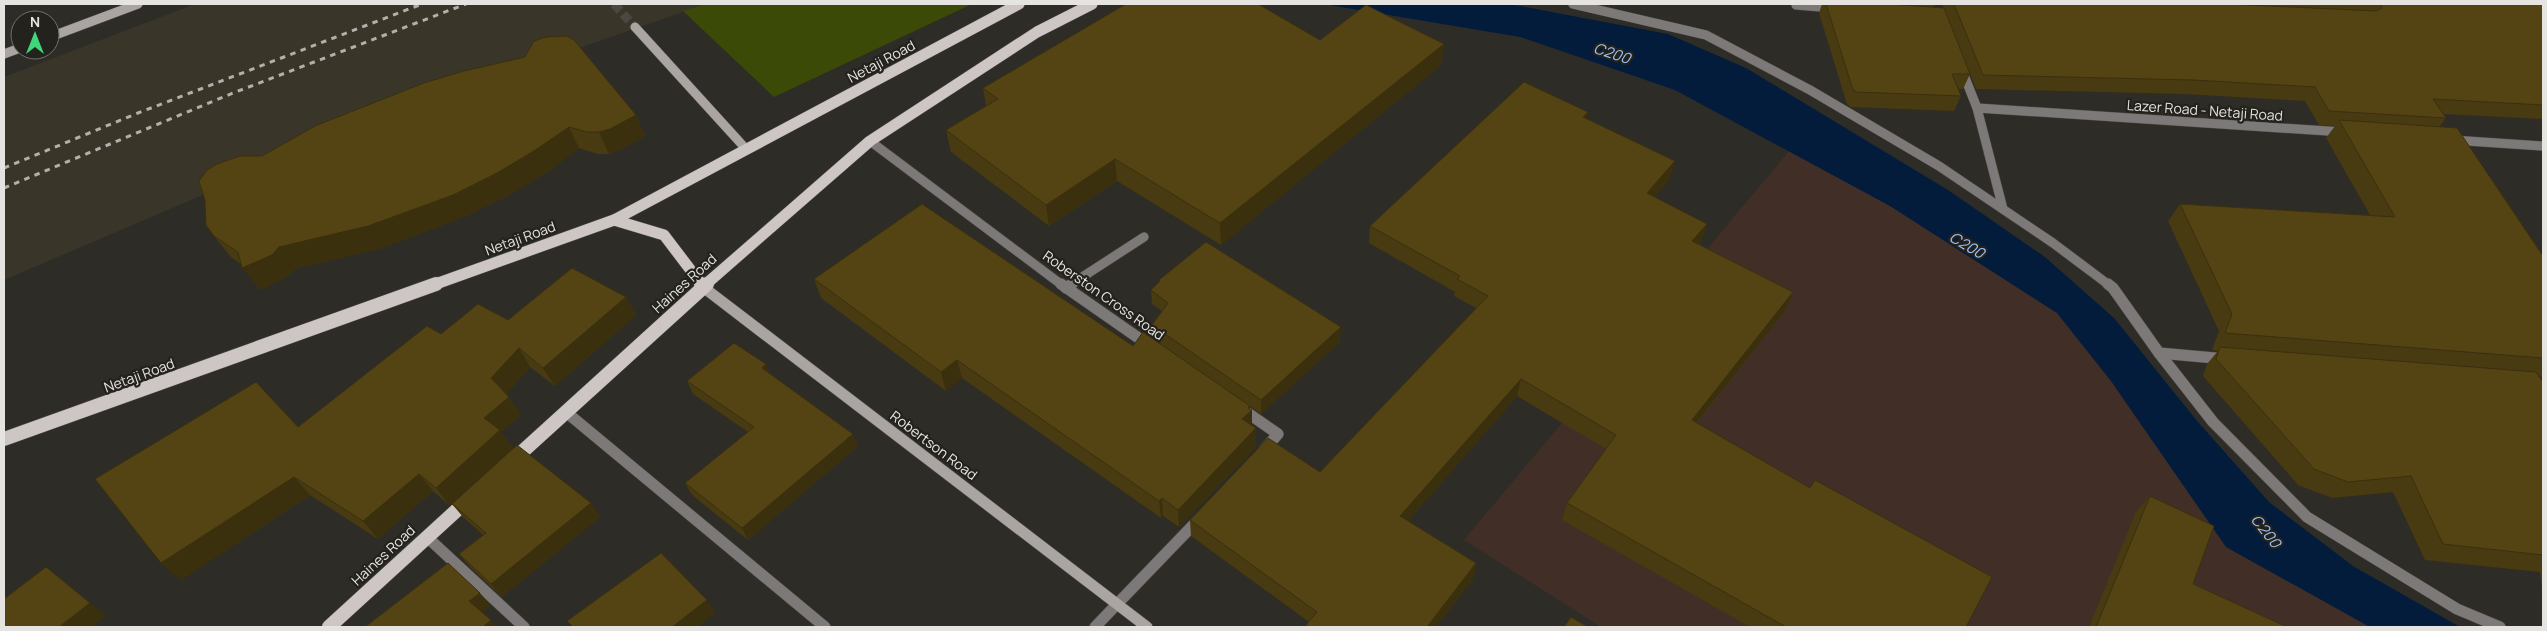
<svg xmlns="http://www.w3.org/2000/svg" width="2547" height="631" viewBox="0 0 2547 631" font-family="Manrope,sans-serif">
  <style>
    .built { fill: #393529 }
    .education { fill: #412f27 }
    .green { fill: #3b4a07 }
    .water { fill: #041c3c }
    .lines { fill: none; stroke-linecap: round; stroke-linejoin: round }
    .secondary-tunnel { stroke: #494842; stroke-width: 9; stroke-dasharray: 9 4.5; stroke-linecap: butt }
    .street-far1-casing { stroke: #4b4944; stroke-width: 10 }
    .street-casing { stroke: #4b4944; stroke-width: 12 }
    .secondary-far1-casing { stroke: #4b4944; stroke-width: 10 }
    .secondary-casing { stroke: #4b4944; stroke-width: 12 }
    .primary-far1-casing { stroke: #4b4944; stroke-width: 12 }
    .primary-casing { stroke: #4b4944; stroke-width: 15 }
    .street-far1 { stroke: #7d7978; stroke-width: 9 }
    .street { stroke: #7d7978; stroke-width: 11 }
    .secondary-far1 { stroke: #aaa4a2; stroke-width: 9 }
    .secondary { stroke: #aaa4a2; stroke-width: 11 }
    .primary-far1 { stroke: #cec6c4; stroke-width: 11 }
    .primary { stroke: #cec6c4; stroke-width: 14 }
    .rail { stroke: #b1b0ab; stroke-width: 3; stroke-dasharray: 5.5 5.5; stroke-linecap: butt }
    .wall { fill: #483a11 }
    .shaded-wall { fill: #3b300e }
    .building { fill: #544414; stroke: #3b300e }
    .labels { text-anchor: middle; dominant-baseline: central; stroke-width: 4.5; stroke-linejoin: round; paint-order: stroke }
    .street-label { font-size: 14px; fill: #e5e4e0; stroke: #24221c }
    .water-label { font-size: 15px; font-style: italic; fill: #9cc3f8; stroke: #24221c }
  </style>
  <rect width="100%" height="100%" fill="#2e2c26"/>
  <!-- built -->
  <polygon class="built" points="195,4 706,4 406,108 4,280 4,77"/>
  <!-- education -->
  <polygon class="education" points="1789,151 1890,206 2057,313 2111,381 2226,547 2370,627 1601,627 1464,540"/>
  <!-- green -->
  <polygon class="green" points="706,4 972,4 774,97 683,11"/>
  <!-- water -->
  <polygon class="water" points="1323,4 1510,4 1668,34 1746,68 1948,190 2045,257 2114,318 2198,422 2269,502 2353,566 2460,627 2370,627 2226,547 2111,381 2057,313 1890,206 1675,90 1520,37"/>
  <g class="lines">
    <!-- secondary-tunnel -->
    <polyline class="secondary-tunnel" points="614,4 635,27"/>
    <!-- street-far1 casing -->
    <g class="street-far1-casing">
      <g id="street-far1">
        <polyline points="1573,4 1706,35 1810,90 1939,166 2053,243 2109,285"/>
        <polyline points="1796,5 1834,8"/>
        <polyline points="1962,70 1977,108 2343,132"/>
        <polyline points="1977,108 2003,209"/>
        <polyline points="2452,140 2543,146"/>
        <polyline points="870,141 1062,285"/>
        <polyline points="1070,285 1144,237"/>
      </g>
    </g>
    <!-- street casing -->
    <g class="street-casing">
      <g id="street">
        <polyline points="1061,284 1150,346"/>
        <polyline points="2108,284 2113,288 2159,353 2213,422 2307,517 2457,609 2500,627"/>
        <polyline points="1066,288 1072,284"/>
        <polyline points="2159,353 2226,359"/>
        <polyline points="1242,409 1278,434 1264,450"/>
        <polyline points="566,412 825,627"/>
        <polyline points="427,537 524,627"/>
        <polyline points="1095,627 1199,519"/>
      </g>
    </g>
    <!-- secondary-far1 casing -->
    <g class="secondary-far1-casing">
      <g id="secondary-far1">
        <polyline points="635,27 746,149"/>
        <polyline points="50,37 138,4"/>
        <polyline points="4,54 20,48"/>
      </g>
    </g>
    <!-- secondary casing -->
    <g class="secondary-casing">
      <polyline id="secondary" points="703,287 1147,627"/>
    </g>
    <!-- primary-far1 casing -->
    <g class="primary-far1-casing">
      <g id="primary-far1">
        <polyline points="614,220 664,235 702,285"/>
        <polyline points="433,285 614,220 1019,4"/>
        <polyline points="705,285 870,141 1037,32 1092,4"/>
      </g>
    </g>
    <!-- primary casing -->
    <g class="primary-casing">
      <g id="primary">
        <polyline points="701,284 703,287"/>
        <polyline points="4,439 436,284"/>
        <polyline points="512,461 707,284"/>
        <polyline points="329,627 469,499"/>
      </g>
    </g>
    <!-- street-far1 -->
    <use href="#street-far1" class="street-far1"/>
    <!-- street -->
    <use href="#street" class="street"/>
    <!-- secondary-far1 -->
    <use href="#secondary-far1" class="secondary-far1"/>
    <!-- secondary -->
    <use href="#secondary" class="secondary"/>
    <!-- primary-far1 -->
    <use href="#primary-far1" class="primary-far1"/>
    <!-- primary -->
    <use href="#primary" class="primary"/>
    <!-- rail -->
    <g class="rail">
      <polyline points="4,168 138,113 422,4"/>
      <polyline points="4,188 233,93 466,4"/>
    </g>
  </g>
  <!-- wall -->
  <g class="wall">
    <polygon points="1822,4 1935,4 1934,7 1970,74 1963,89 1958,89 1961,96 1954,111 1851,107 1847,104 1819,13"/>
    <polygon points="1942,4 2543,4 2543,119 2443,114 2446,118 2439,127 2543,256 2543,377 2539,376 2543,382 2543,599 2540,572 2425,560 2393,492 2332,498 2298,485 2203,376 2207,364 2218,351 2212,350 2219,331 2168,221 2180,204 2370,215 2326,138 2335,126 2319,125 2305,101 2184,94 1976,89"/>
    <polygon points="1320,40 1444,44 1441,65 1221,245 1117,181 1049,226 951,152 946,130 986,106 983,88"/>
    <polygon points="636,115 645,136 620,150 609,154 597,154 579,148 549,171 509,195 466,216 382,248 295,269 288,276 260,290 241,264 231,257 214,236 262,156"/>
    <polygon points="1586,119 1670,179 1654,197 1707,224 1701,242 1699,244 1793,292 1786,310 1697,423 1966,627 1750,627 1562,520 1567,503 1606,449 1517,396 1408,521 1476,563 1473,579 1436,627 1306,627 1306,625 1309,622 1191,536 1190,520 1320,472 1476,308 1454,296 1455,292 1369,243 1370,226"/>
    <polygon points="814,279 1133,346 1154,339 1152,325 1162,311 1152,304 1151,290 1159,283 1159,280 1340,342 1261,414 1250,406 1250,409 1252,410 1252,426 1256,428 1256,447 1179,527 1163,516 1161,518 962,378 946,391 821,298"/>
    <polygon points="626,297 636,315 555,386 530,367 506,394 509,397 521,415 501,432 513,448 450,506 433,491 378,539 310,495 181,580 161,563 298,427 441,334"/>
    <polygon points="770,374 858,446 748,540 692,495 685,483 748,432 693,394 687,381"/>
    <polygon points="2150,496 2193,584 2287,627 2089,627 2136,512"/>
    <polygon points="591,503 600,517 502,597 470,567 459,554 483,535 463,517 452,504"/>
  </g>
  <!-- shaded-wall -->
  <g class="shaded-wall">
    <polygon points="1444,44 1441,65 1221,245 1220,223"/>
    <polygon points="1588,112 1584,130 1583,117"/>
    <polygon points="636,115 645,136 620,150 609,154 599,132"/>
    <polygon points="569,127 579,148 549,171 509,195 466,216 382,248 295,269 288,276 260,290 242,268 279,247"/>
    <polygon points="1115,159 1117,181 1049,226 1046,205"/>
    <polygon points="1675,161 1670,179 1642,211 1647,193"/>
    <polygon points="1707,224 1701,242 1686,259 1692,241"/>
    <polygon points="1793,292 1786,310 1685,437 1692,420"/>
    <polygon points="626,297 636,315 555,386 543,368"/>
    <polygon points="1341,327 1340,342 1261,414 1261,400"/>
    <polygon points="519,348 530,367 503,397 491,378"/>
    <polygon points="957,360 962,378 946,391 941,372"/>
    <polygon points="766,364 772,377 762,368"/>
    <polygon points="1521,379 1517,396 1398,533 1400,516"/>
    <polygon points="509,397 521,415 501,432 513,448 450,506 436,488 484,418"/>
    <polygon points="1250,406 1250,411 1252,410 1252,428 1242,419 1248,408"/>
    <polygon points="1256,428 1256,447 1179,527 1178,510"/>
    <polygon points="853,434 858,446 748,540 742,528"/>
    <polygon points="419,474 433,491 378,539 363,521"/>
    <polygon points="294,477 310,495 181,580 161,563"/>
    <polygon points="1162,498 1163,516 1161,518 1159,501"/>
    <polygon points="591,503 600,517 502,597 491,584"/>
    <polygon points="1476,563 1473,579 1436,627 1427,627"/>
    <polygon points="46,567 63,580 106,616 92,627 59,627"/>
    <polygon points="480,593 491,606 480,614 469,601"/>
    <polygon points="707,600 715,613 697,627 672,627"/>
    <polygon points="491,620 497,627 483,627"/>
  </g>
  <!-- building -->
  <g class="building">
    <polygon points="1126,4 1258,4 1320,40 1366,5 1444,44 1220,223 1115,159 1046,205 946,130 998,99 983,88"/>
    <polygon points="1826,4 1889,4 1944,8 1970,74 1952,74 1961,96 1857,92 1853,90"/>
    <polygon points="1954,4 2226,4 2376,11 2382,8 2381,4 2543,4 2543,105 2433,99 2446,118 2329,111 2315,87 2193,80 1983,75"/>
    <polygon points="567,36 574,40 636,115 610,129 599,132 587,132 569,127 537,149 497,173 453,195 368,226 279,247 272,255 242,268 238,252 214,236 206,225 205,200 199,181 207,170 217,164 240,156 262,156 315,126 424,83 464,71 525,57 534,41 546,37"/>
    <polygon points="1524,82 1588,112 1583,117 1675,161 1647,193 1707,224 1692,241 1793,292 1692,420 1810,488 1815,480 1992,577 1966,627 1786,627 1567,503 1616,435 1521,379 1400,516 1476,563 1427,627 1309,627 1306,625 1317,612 1190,520 1268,438 1320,472 1488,296 1457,279 1460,276 1370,226"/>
    <polygon points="2339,120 2457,128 2543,256 2543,358 2225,333 2232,314 2180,204 2395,217"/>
    <polygon points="922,204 1133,346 1143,332 1250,406 1248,408 1252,410 1242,419 1256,428 1178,510 1162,498 1159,501 957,360 941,372 814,279"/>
    <polygon points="1206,242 1341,327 1261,400 1152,325 1168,303 1151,290 1160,281 1159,280"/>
    <polygon points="572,268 626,297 543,368 519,348 491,378 509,397 484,418 500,430 436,488 419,474 363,521 294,477 161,563 95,479 256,382 298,427 427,326 441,334 478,304 508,320"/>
    <polygon points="734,343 766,364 762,368 853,434 742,528 685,483 754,427 687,381"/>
    <polygon points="2220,347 2536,372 2543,382 2543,555 2443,544 2411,476 2348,482 2314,469 2216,359"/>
    <polygon points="517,445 591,503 491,584 459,554 486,533 452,504"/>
    <polygon points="2150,496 2214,526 2193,584 2287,627 2096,627"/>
    <polygon points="661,553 707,600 672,627 573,627 567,621"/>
    <polygon points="448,563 480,593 469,601 491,620 483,627 365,627"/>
    <polygon points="46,567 90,603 59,627 4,627 4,599"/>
    <polygon points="1571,617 1588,627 1564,627"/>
  </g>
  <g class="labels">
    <!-- street labels -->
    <g class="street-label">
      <text transform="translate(881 61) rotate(-28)">Netaji Road</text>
      <text transform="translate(2205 110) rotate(4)">Lazer Road - Netaji Road</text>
      <text transform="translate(520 238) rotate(-20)">Netaji Road</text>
      <text transform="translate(684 283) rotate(-42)">Haines Road</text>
      <text transform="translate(1104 295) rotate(35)">Roberston Cross Road</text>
      <text transform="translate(139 375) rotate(-20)">Netaji Road</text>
      <text transform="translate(934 445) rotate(37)">Robertson Road</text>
      <text transform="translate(383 555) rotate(-43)">Haines Road</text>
    </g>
    <!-- water labels -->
    <g class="water-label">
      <text transform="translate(1612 53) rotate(18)">C200</text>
      <text transform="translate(1967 245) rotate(30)">C200</text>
      <text transform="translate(2266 531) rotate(51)">C200</text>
    </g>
  </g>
  <!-- border -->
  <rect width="2547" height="631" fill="none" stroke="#e5e4e0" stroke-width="10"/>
  <!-- north arrow -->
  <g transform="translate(35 35)"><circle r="24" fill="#24221c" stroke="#71706a"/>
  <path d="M0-4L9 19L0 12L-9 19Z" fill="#40d77c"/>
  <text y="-8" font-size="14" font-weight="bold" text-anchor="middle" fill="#e5e4e0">N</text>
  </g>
</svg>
